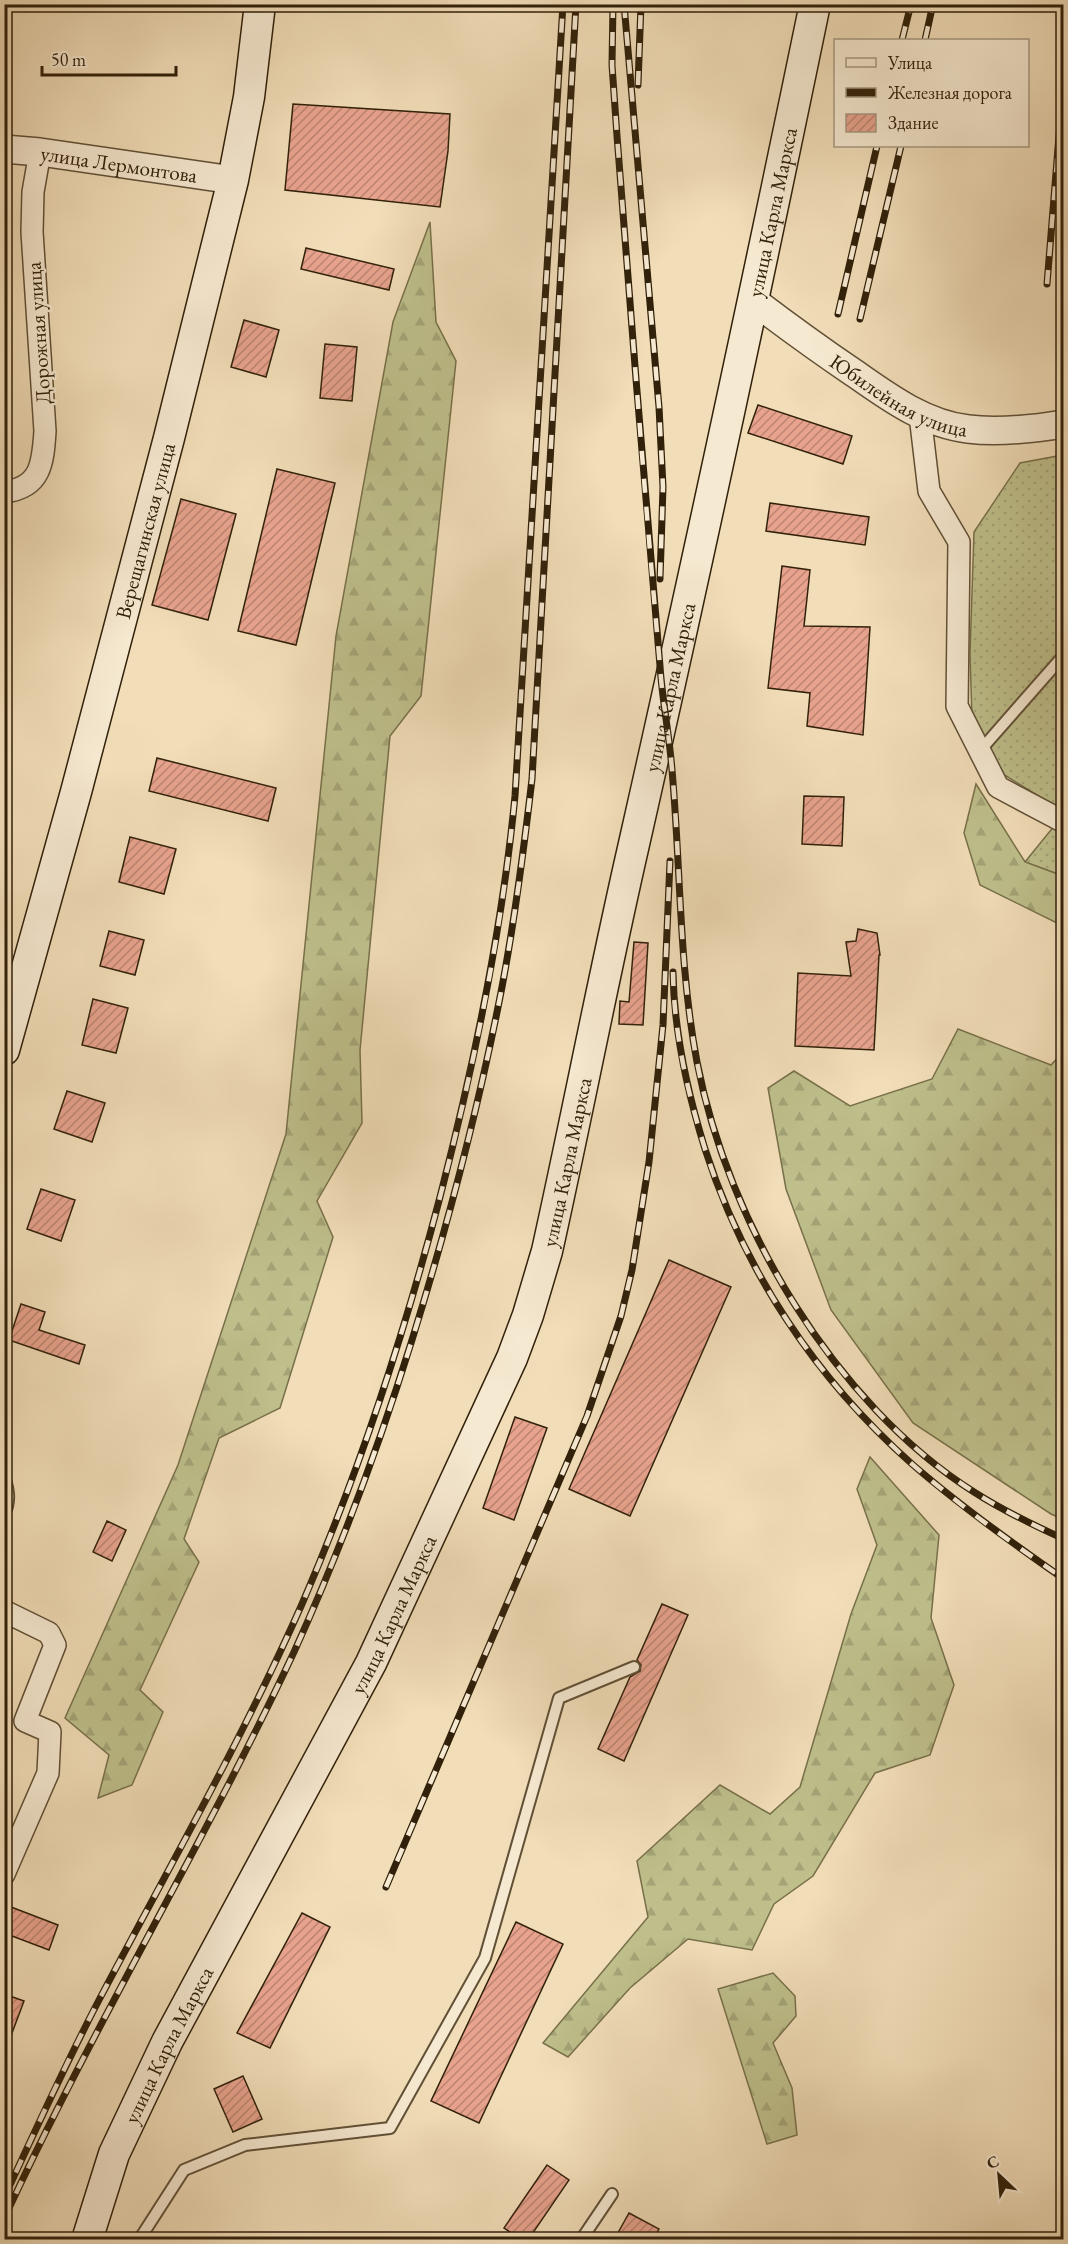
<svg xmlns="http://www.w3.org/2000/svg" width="1068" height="2244" viewBox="0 0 1068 2244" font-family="'EB Garamond',serif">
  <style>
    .grass { fill: url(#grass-dots); stroke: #78704a; stroke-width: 1.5 }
    .forest { fill: url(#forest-firs); stroke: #78704a; stroke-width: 1.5 }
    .building { fill: url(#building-hatch); stroke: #31210a; stroke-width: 1.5 }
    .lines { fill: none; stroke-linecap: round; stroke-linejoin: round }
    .service-casing { stroke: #615036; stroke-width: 14 }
    .minor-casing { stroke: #615036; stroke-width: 24 }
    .tertiary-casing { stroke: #615036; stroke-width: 30 }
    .secondary-casing { stroke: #31210a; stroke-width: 33 }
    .service { stroke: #f6e9d1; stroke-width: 10 }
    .minor { stroke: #f6e9d1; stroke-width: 21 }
    .tertiary { stroke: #f6e9d1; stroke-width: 27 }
    .secondary { stroke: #f6e9d1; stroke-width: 30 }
    .rail-casing { stroke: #31210a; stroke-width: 7 }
    .rail { stroke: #f6e9d1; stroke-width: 4.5; stroke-dasharray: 14; stroke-linecap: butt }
    .labels { text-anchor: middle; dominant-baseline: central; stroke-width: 5; stroke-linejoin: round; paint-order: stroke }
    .street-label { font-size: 21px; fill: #31210a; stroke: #f6e9d1 }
  </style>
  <defs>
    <pattern id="grass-dots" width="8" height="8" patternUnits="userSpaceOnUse" patternTransform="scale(1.5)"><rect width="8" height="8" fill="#bebf8b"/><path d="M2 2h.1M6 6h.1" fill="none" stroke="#a4a477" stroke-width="1.8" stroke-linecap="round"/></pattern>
    <pattern id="forest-firs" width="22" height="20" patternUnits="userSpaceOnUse" patternTransform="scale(1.5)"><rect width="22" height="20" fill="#bebf8b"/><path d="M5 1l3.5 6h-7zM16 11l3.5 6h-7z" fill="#a4a477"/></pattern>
    <pattern id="building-hatch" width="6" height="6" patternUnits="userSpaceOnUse" patternTransform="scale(1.5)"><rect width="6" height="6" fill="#e8a38e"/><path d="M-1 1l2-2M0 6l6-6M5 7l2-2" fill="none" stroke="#bd8472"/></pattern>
  </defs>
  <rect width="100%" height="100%" fill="#f1ddb8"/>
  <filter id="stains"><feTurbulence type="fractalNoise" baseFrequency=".00333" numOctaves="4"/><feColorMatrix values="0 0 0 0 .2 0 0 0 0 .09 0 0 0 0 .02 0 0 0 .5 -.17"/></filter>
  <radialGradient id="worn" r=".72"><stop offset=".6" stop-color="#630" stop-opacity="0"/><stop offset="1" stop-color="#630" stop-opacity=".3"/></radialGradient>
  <!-- grass -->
  <g class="grass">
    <polygon points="1063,455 1063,811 998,771 972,718 970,654 974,532 1020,463"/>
    <polygon points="1063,815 1063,876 1025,862"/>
  </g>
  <!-- forest -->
  <g class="forest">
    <polygon points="430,222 436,322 456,361 421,696 390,736 360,1050 362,1123 317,1201 333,1237 280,1408 219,1438 184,1539 199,1562 140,1690 163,1712 132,1785 98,1798 109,1755 65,1718 178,1465 286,1134 336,636 393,322"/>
    <polygon points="976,784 1025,862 1063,876 1063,926 980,885 964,833"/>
    <polygon points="958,1029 1051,1065 1063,1052 1063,1519 1051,1514 913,1423 831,1310 786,1189 768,1088 794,1071 850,1106 932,1079"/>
    <polygon points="870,1457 939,1535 931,1618 954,1685 930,1755 875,1773 813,1876 774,1904 752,1950 688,1939 630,1988 568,2057 543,2043 648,1917 637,1861 720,1785 770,1814 800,1787 851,1614 877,1545 857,1489"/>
    <polygon points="773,1973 795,1996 796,2016 773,2043 792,2088 797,2135 767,2144 718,1989"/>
  </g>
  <!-- building -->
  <g class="building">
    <polygon points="293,104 450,114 448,151 440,207 285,190"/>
    <polygon points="306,248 394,269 389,290 301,269"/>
    <polygon points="244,320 279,330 266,377 231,367"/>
    <polygon points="325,344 357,347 352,401 320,398"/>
    <polygon points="758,405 852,436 843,464 748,433"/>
    <polygon points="277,469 335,483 296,645 238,631"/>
    <polygon points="181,499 236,514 208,620 152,605"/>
    <polygon points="770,503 869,517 865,545 766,531"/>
    <polygon points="782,566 810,570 804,626 870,627 863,735 807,726 810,693 768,688"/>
    <polygon points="157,758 276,788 268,821 149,791"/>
    <polygon points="804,796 844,797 842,846 802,844"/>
    <polygon points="130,837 176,849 164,894 119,882"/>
    <polygon points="858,929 877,933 880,955 879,955 874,1050 795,1046 798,973 851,976 846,942 856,941"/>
    <polygon points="109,931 144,940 135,975 100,966"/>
    <polygon points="634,942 648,943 643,1025 619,1024 620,1001 629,1002"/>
    <polygon points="93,999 128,1008 116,1053 82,1045"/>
    <polygon points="67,1091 105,1103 92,1142 54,1129"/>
    <polygon points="41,1189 75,1200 61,1241 27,1229"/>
    <polygon points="669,1260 731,1287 630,1516 569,1489"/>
    <polygon points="21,1304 45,1312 39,1330 85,1345 79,1364 9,1340"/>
    <polygon points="515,1417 547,1428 514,1520 483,1508"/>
    <polygon points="107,1521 126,1530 112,1561 93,1552"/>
    <polygon points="662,1604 688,1615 624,1761 598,1749 630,1677 640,1671 641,1665 637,1660"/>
    <polygon points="11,1907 58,1925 49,1950 4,1933 4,1924"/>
    <polygon points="302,1913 330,1927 270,2048 237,2033"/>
    <polygon points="516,1922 563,1944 479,2123 431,2101"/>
    <polygon points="4,1994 24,2001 6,2049 4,2048"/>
    <polygon points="243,2076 262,2119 233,2132 214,2089"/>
    <polygon points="547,2165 569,2180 528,2240 522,2240 504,2228"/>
    <polygon points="629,2213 659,2229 653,2240 614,2240"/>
  </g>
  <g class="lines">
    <!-- service casing -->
    <g class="service-casing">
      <g id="service">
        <polyline points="985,745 1064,655"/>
        <path d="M4,1476c4,13 7,25 0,38"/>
        <polyline points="139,2240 184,2170 245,2145 390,2128 485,1958 559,1698 634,1667"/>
        <polyline points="581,2240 612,2194"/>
      </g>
    </g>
    <!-- minor casing -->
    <g class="minor-casing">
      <g id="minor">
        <polyline points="920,415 929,491 959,542 957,706 998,787 1064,822"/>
        <path d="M4,492c37,-4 39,-29 41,-61l-13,-199 1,-40 7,-40"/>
        <polyline points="4,1611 49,1633 55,1645 25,1721 50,1732 48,1773 4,1874"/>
      </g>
    </g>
    <!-- tertiary casing -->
    <g class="tertiary-casing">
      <g id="tertiary">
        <path id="s1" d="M4,149l36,3 193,28"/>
        <path id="s2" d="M754,301c33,25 66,49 100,72 34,24 71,51 114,56 31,4 65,0 96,-5"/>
      </g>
    </g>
    <!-- secondary casing -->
    <g class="secondary-casing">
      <g id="secondary">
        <path id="s3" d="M4,1050l72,-258 93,-354 64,-258 16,-83 11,-93"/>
        <path id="s4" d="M87,2240l27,-86 53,-112 204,-379 141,-305 16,-43 19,-64c30,-135 56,-272 87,-407 63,-279 123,-559 181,-840"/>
      </g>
    </g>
    <!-- service -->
    <use href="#service" class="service"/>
    <!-- minor -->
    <use href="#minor" class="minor"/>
    <!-- tertiary -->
    <use href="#tertiary" class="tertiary"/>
    <!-- secondary -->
    <use href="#secondary" class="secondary"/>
    <!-- rail casing -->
    <g class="rail-casing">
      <g id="rail">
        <path d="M613,4l-1,61 5,71c14,177 27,353 43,530 2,31 8,62 11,93 10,101 7,203 26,303 31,162 137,341 277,430 28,18 59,33 90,47"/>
        <polyline points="624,4 659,407 663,487 660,579"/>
        <polyline points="902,40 911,4"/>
        <polyline points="925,40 933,4"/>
        <polyline points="638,85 641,4"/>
        <polyline points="1047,284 1064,74"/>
        <polyline points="838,314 877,146"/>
        <polyline points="860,319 901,146"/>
        <path d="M673,972c1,61 14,119 32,177 39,122 111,230 207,315 48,42 100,79 152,115"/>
        <polyline points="386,1887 587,1416 621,1316 632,1270 649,1162 663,1025 670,861"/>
        <path d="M4,2198c31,-67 61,-133 95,-198 69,-131 143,-260 203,-396 57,-132 102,-269 138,-407 34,-132 62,-265 75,-401l48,-792"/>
        <path d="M4,2219c89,-193 200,-375 290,-567 46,-101 85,-206 118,-312 36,-116 67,-234 90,-353 13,-69 22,-139 30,-208l44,-775"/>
      </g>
    </g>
    <!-- rail -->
    <use href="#rail" class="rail"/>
  </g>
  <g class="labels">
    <!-- street labels -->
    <g class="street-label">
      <text stroke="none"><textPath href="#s1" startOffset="116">улица Лермонтова</textPath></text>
      <text stroke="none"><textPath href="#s4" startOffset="2156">улица Карла Маркса</textPath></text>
      <text transform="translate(38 333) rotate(-94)">Дорожная улица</text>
      <text stroke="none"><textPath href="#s2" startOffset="174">Юбилейная улица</textPath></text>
      <text stroke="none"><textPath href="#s3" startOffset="538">Верещагинская улица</textPath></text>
      <text stroke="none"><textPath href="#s4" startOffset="1670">улица Карла Маркса</textPath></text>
      <text stroke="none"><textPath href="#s4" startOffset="1184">улица Карла Маркса</textPath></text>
      <text stroke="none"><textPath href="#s4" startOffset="698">улица Карла Маркса</textPath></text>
      <text stroke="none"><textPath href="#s4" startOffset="212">улица Карла Маркса</textPath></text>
    </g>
  </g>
  <!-- margin -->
  <rect width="1068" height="2244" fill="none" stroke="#f1ddb8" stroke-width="24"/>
  <rect x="6" y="6" width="1056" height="2232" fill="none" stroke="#31210a" stroke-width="3"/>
  <rect x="12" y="12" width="1044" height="2220" fill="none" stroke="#31210a" stroke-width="1.5"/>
  <!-- legend -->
  <rect x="834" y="39" width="195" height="108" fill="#f6e9d1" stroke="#a79981" stroke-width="1.5"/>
  <rect x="846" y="58" width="30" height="9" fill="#f6e9d1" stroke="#a79981" stroke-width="1.5"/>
  <text x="888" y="69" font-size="18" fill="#31210a">Улица</text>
  <rect x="846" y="88" width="30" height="9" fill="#31210a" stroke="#a79981" stroke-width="1.5"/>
  <text x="888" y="99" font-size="18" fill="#31210a">Железная дорога</text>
  <rect x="846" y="114" width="30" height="18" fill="url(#building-hatch)" stroke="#a79981" stroke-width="1.5"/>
  <text x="888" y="129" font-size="18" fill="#31210a">Здание</text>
  <!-- north arrow -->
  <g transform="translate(999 2175) rotate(334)" stroke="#f6e9d1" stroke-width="4.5" paint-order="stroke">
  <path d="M0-4.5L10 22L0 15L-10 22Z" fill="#31210a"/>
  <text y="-9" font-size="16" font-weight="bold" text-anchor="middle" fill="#31210a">С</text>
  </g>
  <!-- scale -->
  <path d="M42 66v9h134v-9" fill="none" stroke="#31210a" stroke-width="3"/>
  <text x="51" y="66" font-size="18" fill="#31210a" stroke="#f6e9d1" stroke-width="4.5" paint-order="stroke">50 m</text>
  <rect width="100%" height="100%" filter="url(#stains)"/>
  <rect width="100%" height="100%" fill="url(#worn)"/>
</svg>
